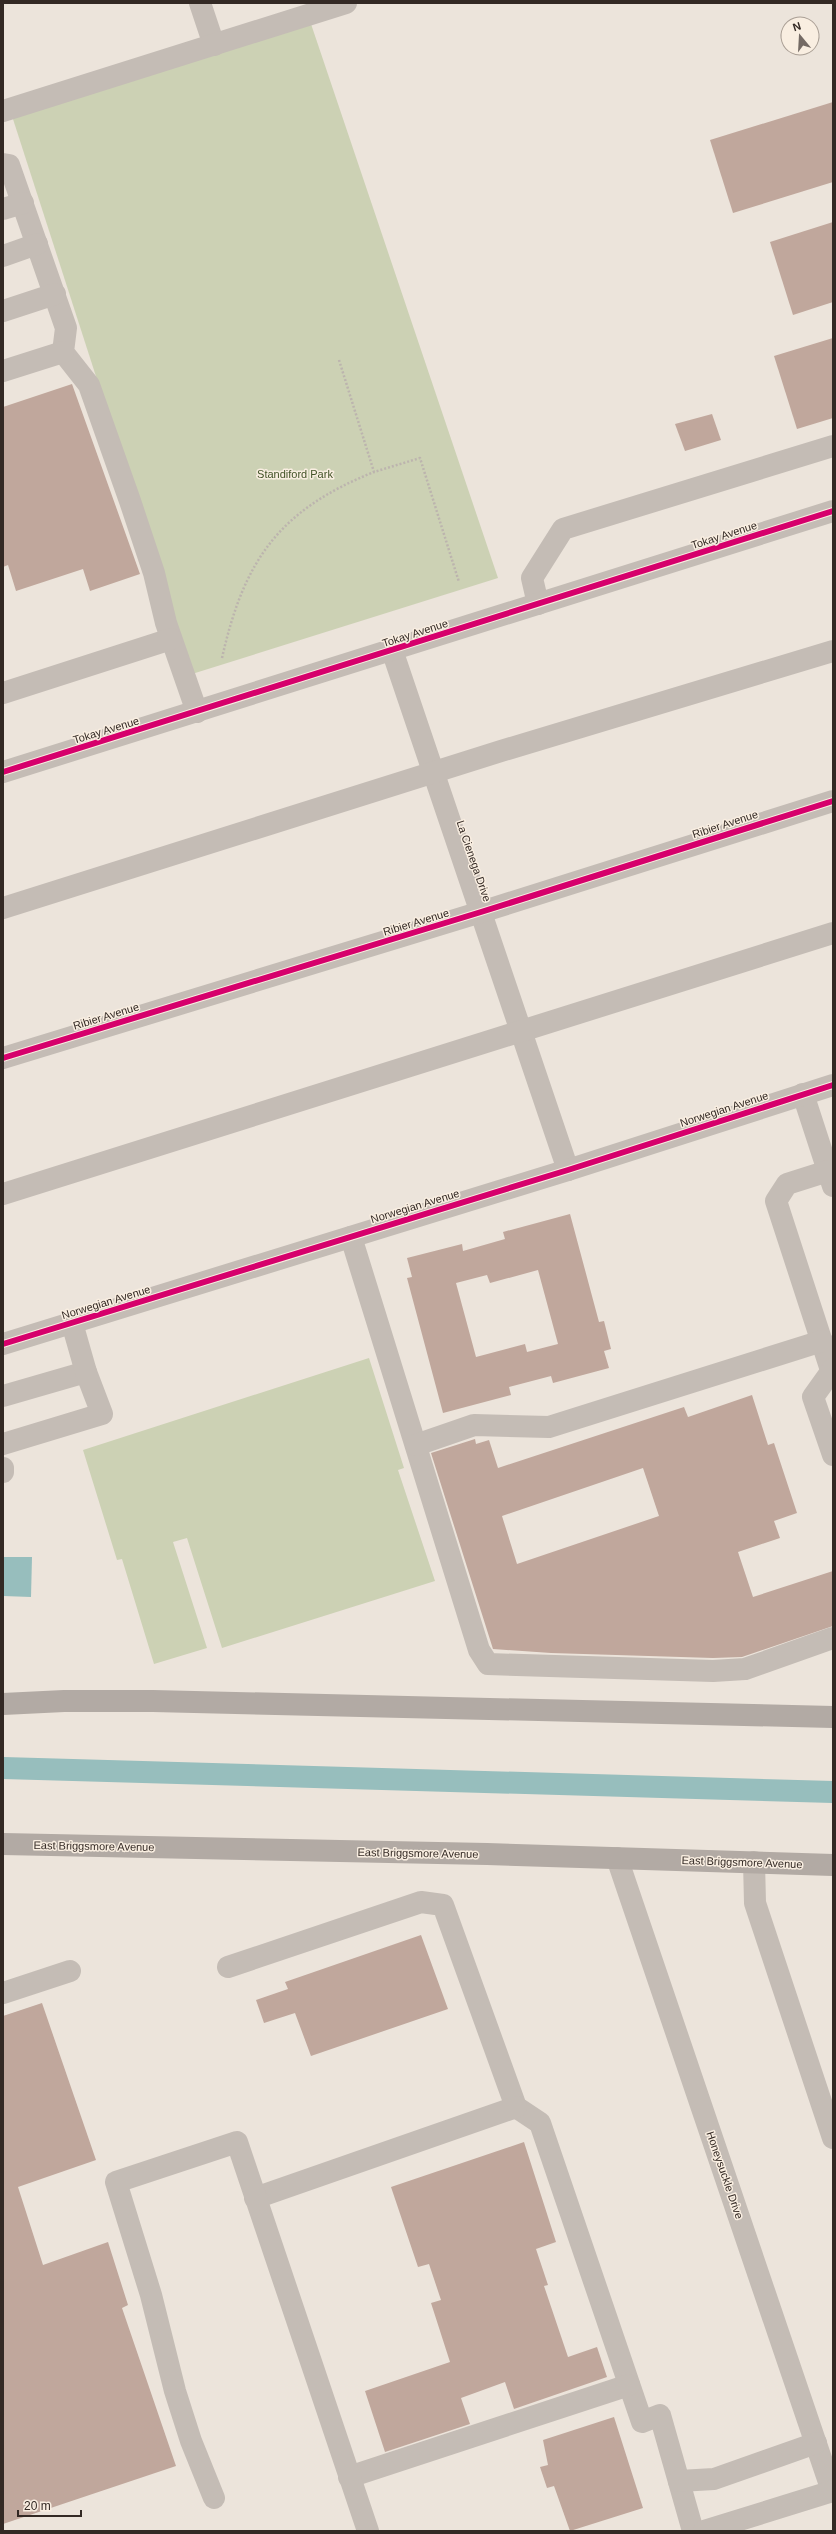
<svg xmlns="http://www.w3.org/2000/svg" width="836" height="2534" viewBox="0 0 836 2534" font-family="Helvetica,sans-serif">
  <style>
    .green { fill: #ccd1b4 }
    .water { fill: #97bebd }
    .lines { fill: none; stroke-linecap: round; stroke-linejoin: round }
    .canal { stroke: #97bebd; stroke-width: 22 }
    .building { fill: #c0a79c; fill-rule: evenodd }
    .path { stroke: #bcb4ae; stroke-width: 2.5; stroke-dasharray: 2 2; stroke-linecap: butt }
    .minor { stroke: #c4bcb5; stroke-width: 22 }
    .major { stroke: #b2aaa4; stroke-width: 22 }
    .cycleway-casing { stroke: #f9eee1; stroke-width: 8 }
    .cycleway { stroke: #d6006c; stroke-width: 6 }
    .labels { text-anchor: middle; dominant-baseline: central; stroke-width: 3; stroke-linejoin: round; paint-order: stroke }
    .park-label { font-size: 11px; fill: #425327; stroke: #f9eee1 }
    .street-label { font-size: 11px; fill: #332924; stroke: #f9eee1 }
  </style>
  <rect width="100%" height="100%" fill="#ece4db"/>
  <!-- green -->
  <g class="green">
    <polygon points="310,21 498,578 192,674 12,116"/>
    <polygon points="369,1358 404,1468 398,1470 435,1581 222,1648 187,1538 173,1542 207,1648 154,1664 122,1559 117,1560 83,1450"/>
  </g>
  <!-- water -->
  <polygon class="water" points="3,1557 32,1557 31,1597 3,1596"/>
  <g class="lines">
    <!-- canal -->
    <polyline class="canal" points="3,1768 833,1792"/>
  </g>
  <!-- building -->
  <g class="building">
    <polygon points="833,102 833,182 733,213 710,140"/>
    <polygon points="833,222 833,302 793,315 770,242"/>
    <polygon points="833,338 833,418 797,429 774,356"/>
    <polygon points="72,384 140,574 90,591 83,569 16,591 8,565 3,567 3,407"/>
    <polygon points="712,414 721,440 685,451 675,424"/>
    <path d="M570,1214l29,108 5,-1 7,28 -7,2 5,17 -56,15 -2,-7 -42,11 2,8 -68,18 -36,-135 5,-1 -5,-19 55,-14 1,7 42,-12 -2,-7zM538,1270l20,74 -31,8 -2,-8 -49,13 -20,-74 31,-8 3,8z"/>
    <path d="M752,1395l16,50 6,-2 23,70 -23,8 6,17 -42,14 15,45 80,-26v55l-91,31 -29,1 -162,-5 -58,-4 -62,-196 44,-14 1,5 13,-4 9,28 186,-61 4,10zM643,1468l16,48 -142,48 -15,-48z"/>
    <polygon points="421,1935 448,2009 311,2056 295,2013 264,2023 256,2000 288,1989 285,1982"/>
    <polygon points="42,2003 96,2160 18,2187 43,2265 108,2242 128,2305 122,2308 176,2466 3,2524 3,2016"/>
    <polygon points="524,2142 556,2242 536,2249 548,2285 544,2286 568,2357 597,2347 607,2377 514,2409 505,2382 461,2398 470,2424 385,2452 365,2391 450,2362 431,2303 441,2300 429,2264 418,2267 391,2187"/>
    <polygon points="614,2417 643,2508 570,2531 554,2486 547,2488 540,2467 548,2465 543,2440"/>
  </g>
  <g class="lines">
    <!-- path -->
    <g class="path">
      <polyline points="339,360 374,472 420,458 459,582"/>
      <path d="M222,658c22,-98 57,-148 152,-186"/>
    </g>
    <!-- minor -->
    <g class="minor">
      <polyline points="200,3 214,45"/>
      <polyline points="3,111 346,3"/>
      <polyline points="3,164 9,165 66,328 63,352 89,385 130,501 154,573 166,623 197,712"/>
      <polyline points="3,209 23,203"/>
      <polyline points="3,256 37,244"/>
      <polyline points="3,311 55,294"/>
      <polyline points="3,371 63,352"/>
      <polyline points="538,604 532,578 563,529 833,446"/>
      <polyline points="392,650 568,1170"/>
      <polyline points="3,693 171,639"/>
      <polyline points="3,772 833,511"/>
      <polyline points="3,908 501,751 833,651"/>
      <polyline points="3,1058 481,912 833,801"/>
      <polyline points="803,1094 833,1186"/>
      <polyline points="828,1171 787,1184 776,1201 831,1370"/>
      <polyline points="3,1194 833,933"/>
      <polyline points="351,1237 479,1650 488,1664 713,1671 745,1669 833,1638"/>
      <polyline points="3,1344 568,1170 833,1085"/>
      <polyline points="833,1369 813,1397 833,1455"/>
      <polyline points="3,1396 86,1372"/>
      <polyline points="3,1444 102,1414 86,1372 72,1323"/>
      <polyline points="416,1445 474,1425 549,1427 822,1341"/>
      <polyline points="3,1468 3,1472"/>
      <polyline points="617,1858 832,2491"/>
      <polyline points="754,1862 755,1903 833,2138"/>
      <polyline points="228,1967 421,1902 443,1905 516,2107 540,2123 642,2422 660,2415 693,2531"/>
      <polyline points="3,1993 70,1971"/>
      <polyline points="255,2198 516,2107"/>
      <polyline points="349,2477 629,2385"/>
      <polyline points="679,2481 714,2479 816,2443"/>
      <polyline points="214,2498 191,2441 175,2391 151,2295 116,2182 237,2142 368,2531"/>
      <polyline points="704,2531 833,2491"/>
    </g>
    <!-- major -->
    <g class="major">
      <polyline points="3,1704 64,1701 153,1701 833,1717"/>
      <polyline points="3,1844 487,1854 833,1865"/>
    </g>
    <!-- cycleway casing -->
    <g class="cycleway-casing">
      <g id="cycleway">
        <polyline points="3,772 833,511"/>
        <polyline points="3,1058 481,912 833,801"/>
        <polyline points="3,1344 568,1170 833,1085"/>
      </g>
    </g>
    <!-- cycleway -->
    <use href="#cycleway" class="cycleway"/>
  </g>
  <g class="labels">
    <!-- park labels -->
    <g class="park-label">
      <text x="295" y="474">Standiford Park</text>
    </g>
    <!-- street labels -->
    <g class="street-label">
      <text transform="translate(724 535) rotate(-18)">Tokay Avenue</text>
      <text transform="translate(415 633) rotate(-18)">Tokay Avenue</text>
      <text transform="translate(106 730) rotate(-17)">Tokay Avenue</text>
      <text transform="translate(725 824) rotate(-18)">Ribier Avenue</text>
      <text transform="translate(474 861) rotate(71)">La Cienega Drive</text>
      <text transform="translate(416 922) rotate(-17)">Ribier Avenue</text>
      <text transform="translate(106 1016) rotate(-17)">Ribier Avenue</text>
      <text transform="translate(724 1109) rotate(-18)">Norwegian Avenue</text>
      <text transform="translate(415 1206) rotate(-17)">Norwegian Avenue</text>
      <text transform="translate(106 1302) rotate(-17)">Norwegian Avenue</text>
      <text transform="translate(94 1846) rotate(1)">East Briggsmore Avenue</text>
      <text transform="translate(418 1853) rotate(1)">East Briggsmore Avenue</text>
      <text transform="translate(742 1862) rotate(2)">East Briggsmore Avenue</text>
      <text transform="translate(725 2175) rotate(71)">Honeysuckle Drive</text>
    </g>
  </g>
  <!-- border -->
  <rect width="836" height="2534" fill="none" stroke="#332924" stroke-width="8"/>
  <!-- north arrow -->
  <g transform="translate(800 36) rotate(342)"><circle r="19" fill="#f9eee1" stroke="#aa9f95"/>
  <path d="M0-3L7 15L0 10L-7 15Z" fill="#746a64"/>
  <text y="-6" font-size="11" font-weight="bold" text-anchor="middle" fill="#332924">N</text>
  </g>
  <!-- scale -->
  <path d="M18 2510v6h63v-6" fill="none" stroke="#332924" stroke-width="2"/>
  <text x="24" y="2510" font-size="12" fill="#332924" stroke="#f9eee1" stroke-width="3" paint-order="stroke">20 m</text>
</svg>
